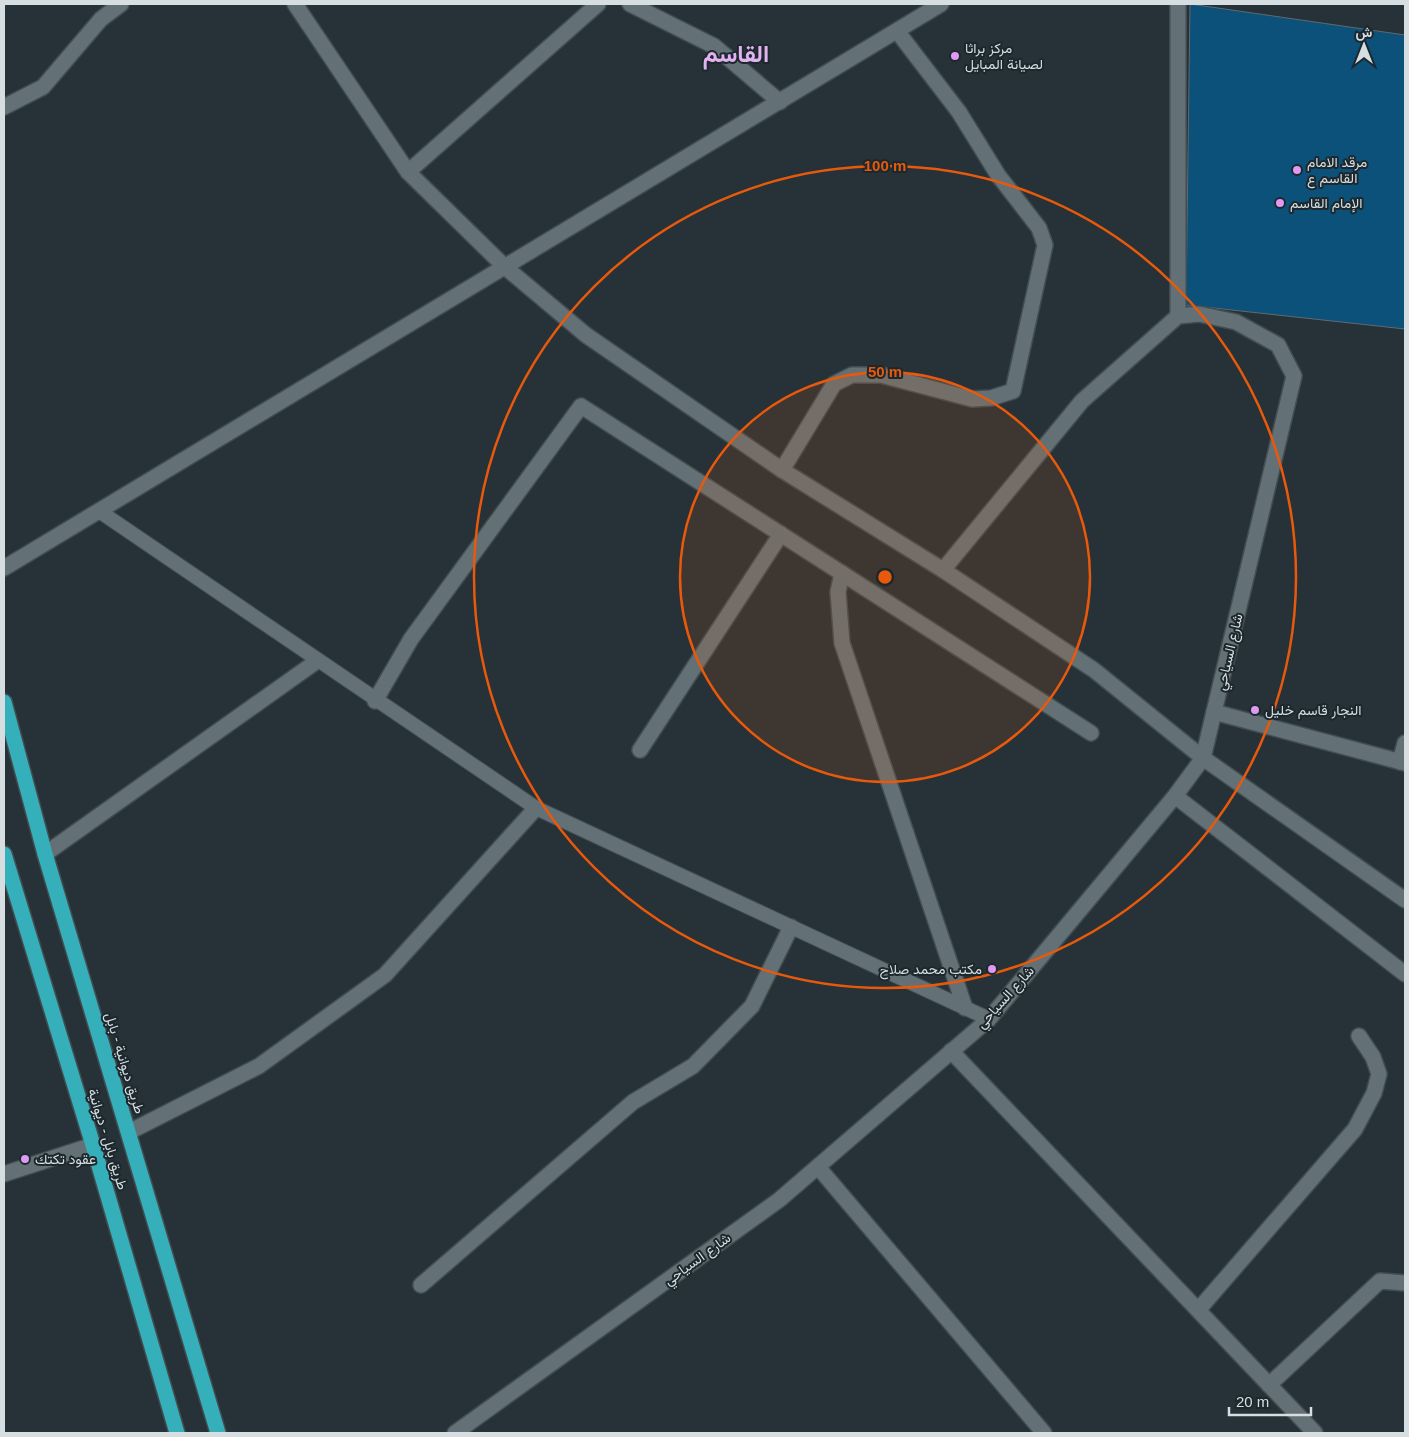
<svg xmlns="http://www.w3.org/2000/svg" width="1409" height="1437" viewBox="0 0 1409 1437" font-family="Helvetica,Vazirmatn,sans-serif">
  <style>
    .building { fill: #0c5179; stroke: #5f6a72 }
    .lines { fill: none; stroke-linecap: round; stroke-linejoin: round }
    .lane-casing { stroke: #424d51; stroke-width: 16 }
    .street-casing { stroke: #424d51; stroke-width: 18 }
    .highway-casing { stroke: #424d51; stroke-width: 18 }
    .lane { stroke: #637176; stroke-width: 14 }
    .street { stroke: #637176; stroke-width: 15 }
    .highway { stroke: #35afb9; stroke-width: 15 }
    .ring { fill: none; stroke: #e8590c; stroke-width: 2.5 }
    .poi-dot { fill: #dd99f3; stroke: #1c282d; stroke-width: 2 }
    .labels { text-anchor: middle; dominant-baseline: central; stroke-width: 4; stroke-linejoin: round; paint-order: stroke }
    .poi-label { font-size: 14px; fill: #d6dee1; stroke: #1c282d; text-anchor: start }
    .street-label { font-size: 14px; fill: #d6dee1; stroke: #1c282d }
    .town-label { font-size: 24px; font-weight: bold; fill: #e1b1f0; stroke: #1c282d }
    .centre { fill: #e8590c; stroke: #1c282d; stroke-width: 2.5 }
    .ring-label { font-size: 15px; text-anchor: middle; font-weight: bold; fill: #e8590c; stroke: #1c282d; stroke-width: 4; stroke-linejoin: round; paint-order: stroke }
  </style>
  <rect width="100%" height="100%" fill="#263237"/>
  <!-- building -->
  <polygon class="building" points="1190,4 1405,35 1405,329 1186,305"/>
  <g class="lines">
    <!-- lane casing -->
    <g class="lane-casing">
      <polyline id="lane" points="99,511 536,808 989,1019"/>
    </g>
    <!-- street casing -->
    <g class="street-casing">
      <g id="street">
        <polyline points="295,4 408,172 505,267 586,335 782,470 943,570 1094,670 1203,758 1405,900"/>
        <polyline points="630,4 714,46 780,102"/>
        <polyline points="4,107 43,87 101,19 121,4"/>
        <polyline points="408,172 598,4"/>
        <polyline points="1178,316 1178,4"/>
        <polyline points="782,470 834,384 852,375 881,375 972,399 991,398 1013,391 1045,245 1039,228 998,175 959,112 897,31"/>
        <polyline points="4,568 941,4"/>
        <polyline points="842,573 838,592 842,643 965,1008"/>
        <polyline points="375,701 411,639 581,406 1091,733"/>
        <polyline points="1214,712 1405,763"/>
        <polyline points="640,750 781,534"/>
        <polyline points="1400,762 1405,743"/>
        <polyline points="1175,796 1405,974"/>
        <polyline points="45,854 317,661"/>
        <polyline points="951,1051 1315,1433"/>
        <polyline points="129,1132 259,1066 385,975 536,808"/>
        <polyline points="818,1167 1044,1433"/>
        <polyline points="4,1174 93,1145"/>
        <polyline points="421,1285 633,1102 693,1066 752,1006 791,927"/>
        <polyline points="1199,1309 1355,1129 1374,1093 1379,1074 1373,1057 1359,1036"/>
        <polyline points="1269,1385 1380,1281 1405,1283"/>
        <polyline points="455,1433 779,1200 989,1019 1175,796 1203,758 1294,376 1278,345 1236,322 1199,314 1178,316 1082,401 943,570"/>
      </g>
    </g>
    <!-- highway casing -->
    <g class="highway-casing">
      <g id="highway">
        <polyline points="4,702 45,854 218,1433"/>
        <polyline points="4,854 93,1145 177,1433"/>
      </g>
    </g>
    <!-- lane -->
    <use href="#lane" class="lane"/>
    <!-- street -->
    <use href="#street" class="street"/>
    <!-- highway -->
    <use href="#highway" class="highway"/>
  </g>
  <!-- distance rings -->
  <circle cx="885" cy="577" r="205" fill="#e8590c" fill-opacity=".12"/>
  <g class="ring">
    <circle cx="885" cy="577" r="205"/>
    <circle cx="885" cy="577" r="411"/>
  </g>
  <!-- markers -->
  <g class="poi-dot">
    <circle cx="955" cy="56" r="5"/>
    <circle cx="1297" cy="170" r="5"/>
    <circle cx="1280" cy="203" r="5"/>
    <circle cx="1255" cy="710" r="5"/>
    <circle cx="992" cy="969" r="5"/>
    <circle cx="25" cy="1159" r="5"/>
  </g>
  <g class="labels">
    <!-- poi labels -->
    <g class="poi-label">
      <text x="965" y="48">مركز براثا<tspan x="965" dy="16">لصيانة المبايل</tspan></text>
      <text x="1307" y="162">مرقد الامام<tspan x="1307" dy="16">القاسم ع</tspan></text>
      <text x="1290" y="203">الإمام القاسم</text>
      <text x="1265" y="710">النجار قاسم خليل</text>
      <text x="982" y="969" text-anchor="end">مكتب محمد صلاح</text>
      <text x="35" y="1159">عقود تكتك</text>
    </g>
    <!-- street labels -->
    <g class="street-label">
      <text transform="translate(1229 652) rotate(-77)">شارع السياحي</text>
      <text transform="translate(1005 997) rotate(-48)">شارع السياحي</text>
      <text transform="translate(125 1063) rotate(73)">طريق ديوانية - بابل</text>
      <text transform="translate(108 1139) rotate(73)">طريق بابل - ديوانية</text>
      <text transform="translate(697 1259) rotate(-36)">شارع السياحي</text>
    </g>
    <!-- town labels -->
    <g class="town-label">
      <text x="736" y="53">القاسم</text>
    </g>
  </g>
  <circle cx="885" cy="577" r="8" class="centre"/>
  <g class="ring-label">
    <text x="885" y="171">100 m</text>
    <text x="885" y="377">50 m</text>
  </g>
  <!-- border -->
  <rect width="1409" height="1437" fill="none" stroke="#d6dee1" stroke-width="10"/>
  <!-- north arrow -->
  <g transform="translate(1364 45)" stroke="#1c282d" stroke-width="4" paint-order="stroke">
  <path d="M0-4L9 19L0 12L-9 19Z" fill="#d6dee1"/>
  <text y="-8" font-size="14" font-weight="bold" text-anchor="middle" fill="#d6dee1">ش</text>
  </g>
  <!-- scale -->
  <path d="M1229 1407v8h82v-8" fill="none" stroke="#d6dee1" stroke-width="2.5"/>
  <text x="1236" y="1407" font-size="15" fill="#d6dee1" stroke="#1c282d" stroke-width="4" paint-order="stroke">20 m</text>
</svg>
